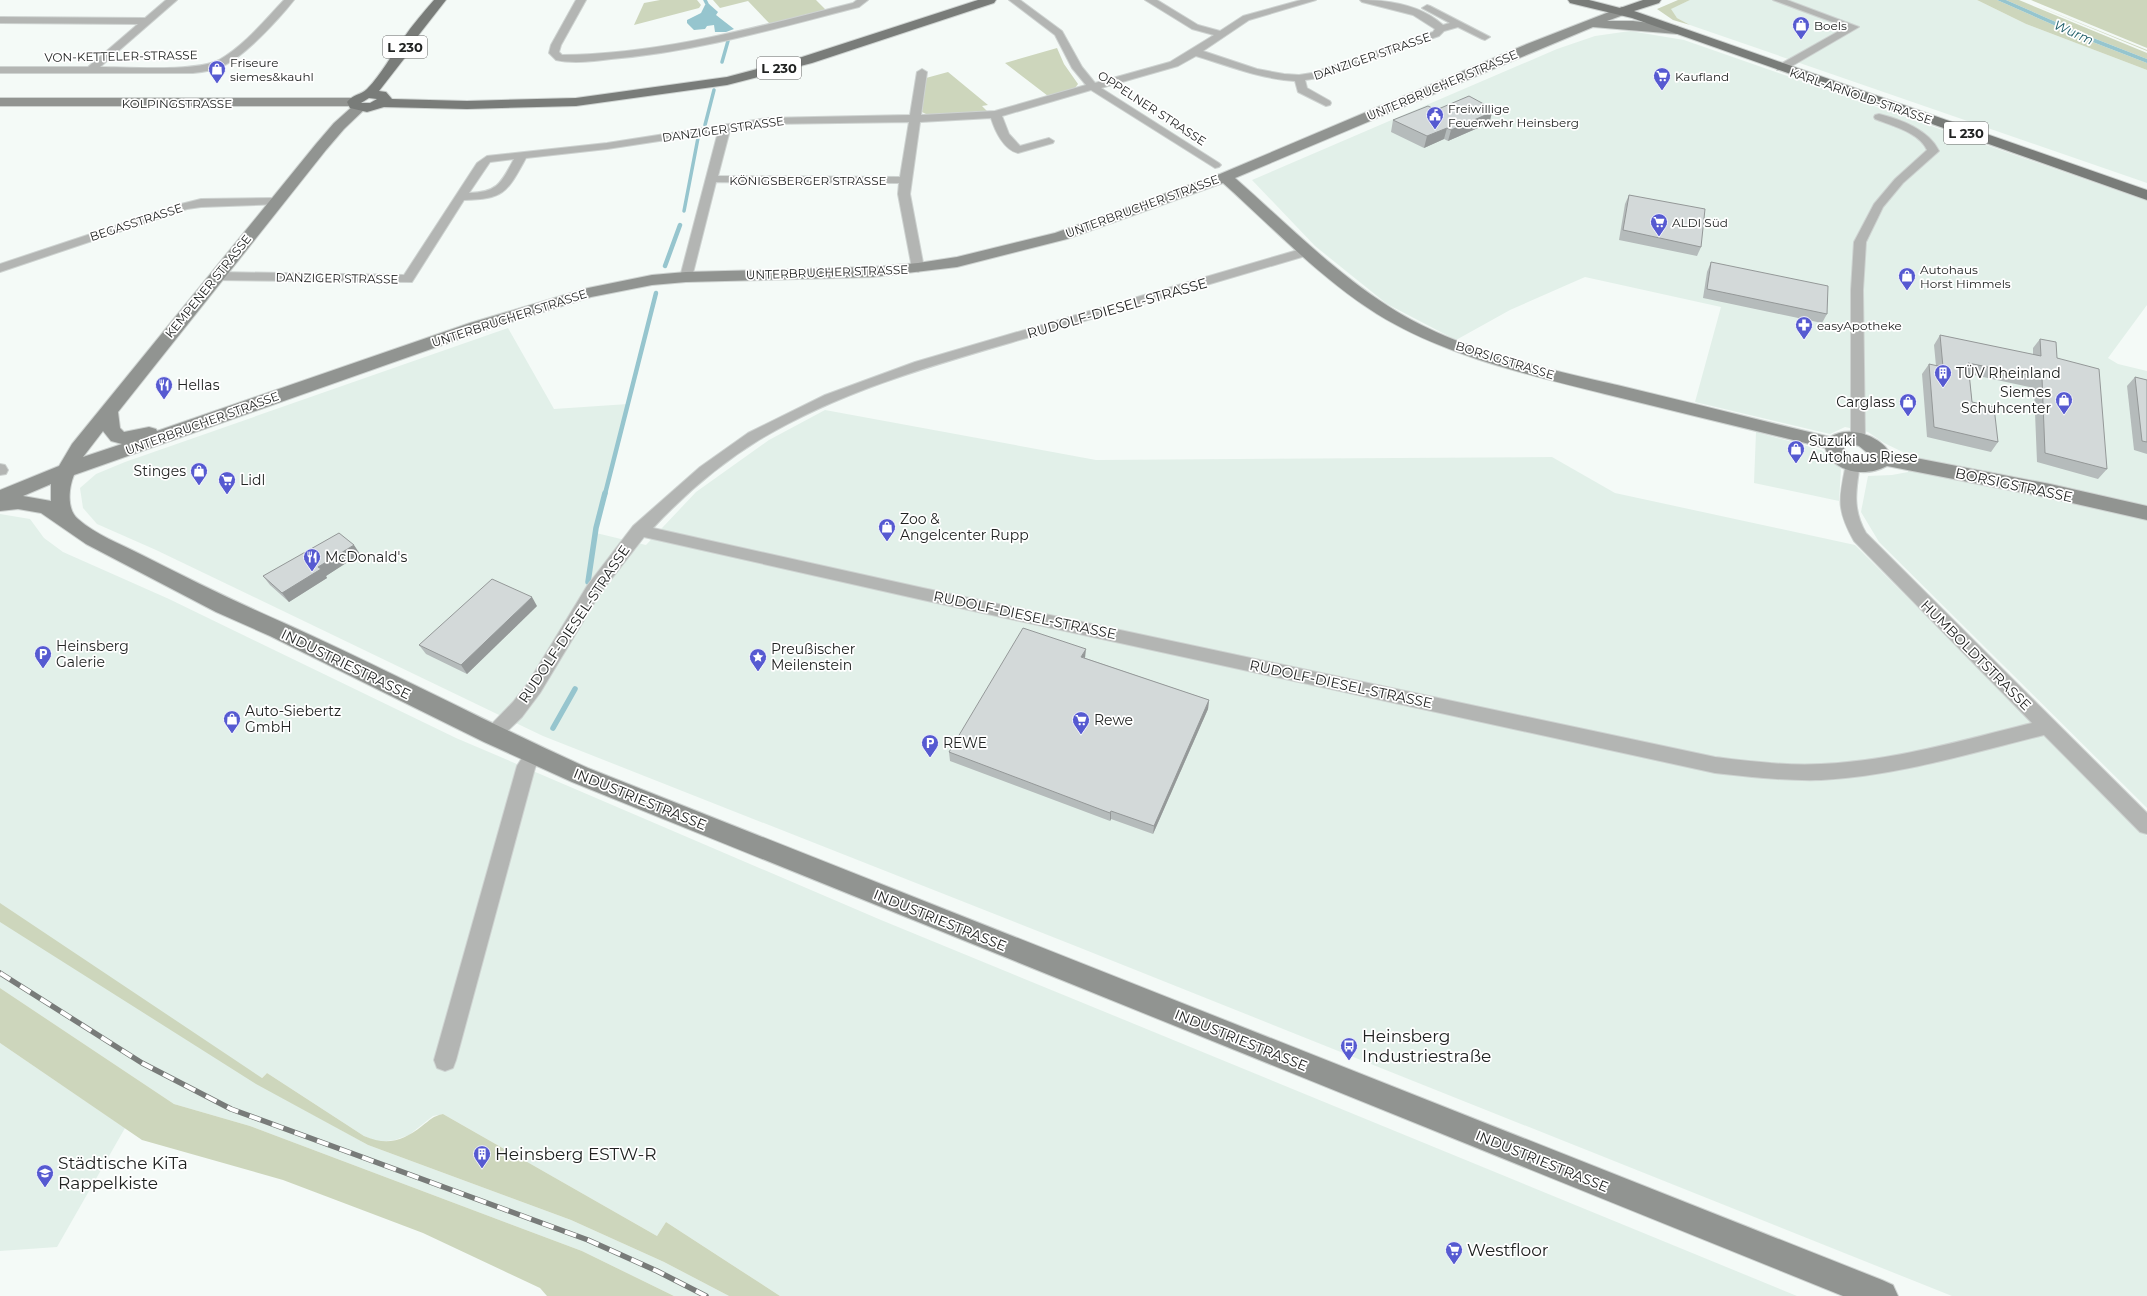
<svg xmlns="http://www.w3.org/2000/svg" width="2147" height="1296" viewBox="0 0 2147 1296" font-family="Montserrat,sans-serif">
  <style>
    .built { fill: #e2f0e9 }
    .green { fill: #cdd6bc }
    .water { fill: #96c5ce }
    .lines { fill: none; stroke-linecap: round; stroke-linejoin: round }
    .stream-far2 { stroke: #96c5ce; stroke-width: 3.5 }
    .stream-far1 { stroke: #96c5ce; stroke-width: 4.5 }
    .stream { stroke: #96c5ce; stroke-width: 5.5 }
    .street-casing { stroke: #ced3d1; stroke-width: 2 }
    .secondary-casing { stroke: #ced3d1; stroke-width: 2 }
    .primary-casing { stroke: #ced3d1; stroke-width: 2 }
    .street { fill: #b3b5b3; fill-rule: evenodd }
    .secondary { fill: #919491; fill-rule: evenodd }
    .primary { fill: #797c79; fill-rule: evenodd }
    .rail-casing { stroke: #787b79; stroke-width: 5.5 }
    .rail { stroke: #fff; stroke-width: 4; stroke-dasharray: 12; stroke-linecap: butt }
    .wall { fill: #b5bbbb }
    .shaded-wall { fill: #949898 }
    .building { fill: #d3d9d9; stroke: #949898 }
    .labels { text-anchor: middle; dominant-baseline: central; stroke-width: 3.5; stroke-linejoin: round; paint-order: stroke }
    .far-poi-label { font-size: 12px; fill: #212322; stroke: #fff; text-anchor: start }
    .far-street-label { font-size: 12px; fill: #212322; stroke: #fff }
    .far-water-label { font-size: 13px; font-style: italic; fill: #215f6a; stroke: #fff }
    .shield { fill: #fff; stroke: #646564; stroke-width: 1 }
    .shield-label { font-size: 13px; font-weight: bold; fill: #212322 }
    .street-label { font-size: 14px; fill: #212322; stroke: #fff }
    .poi-label { font-size: 14px; fill: #212322; stroke: #fff; text-anchor: start }
    .near-poi-label { font-size: 17px; fill: #212322; stroke: #fff; text-anchor: start }
  </style>
  <rect width="100%" height="100%" fill="#f4faf7"/>
  <!-- built -->
  <g class="built">
    <polygon points="1690,0 1977,0 2026,24 2147,70 2147,183 1690,25 1677,18 1670,9"/>
    <polygon points="1630,31 1684,40 2147,201 2147,305 2108,358 2118,364 2147,371 2147,808 1879,542 1861,512 1868,476 1892,475 1908,472 1907,454 1884,443 1868,432 1845,427 1830,434 1695,402 1721,307 1585,277 1510,310 1456,340 1387,304 1315,246 1252,180 1557,49 1595,36"/>
    <polygon points="508,328 554,409 628,404 596,533 646,545 696,492 769,440 825,410 1096,460 1552,457 1615,493 1855,545 2147,836 2147,1296 1952,1296 1073,945 543,736 156,550 97,524 83,508 80,488 96,474 125,462"/>
    <polygon points="1756,432 1821,450 1833,459 1841,469 1839,501 1754,483"/>
    <polygon points="0,514 30,519 44,538 63,552 169,599 456,738 881,920 1797,1296 780,1296 666,1222 657,1236 443,1114 433,1116 409,1135 395,1140 378,1142 364,1136 267,1073 256,1083 368,1145 571,1220 664,1262 729,1296 674,1296 582,1251 250,1126 174,1104 0,988"/>
    <polygon points="0,1043 125,1128 57,1247 0,1251"/>
  </g>
  <!-- green -->
  <g class="green">
    <polygon points="660,0 697,0 701,5 699,8 634,25 644,3"/>
    <polygon points="713,0 816,0 826,10 770,24 748,1 720,8"/>
    <polygon points="1678,0 1690,0 1671,9 1677,18 1690,25 1673,20 1657,9"/>
    <polygon points="1977,0 1997,0 2090,41 2147,63 2147,70 2026,24"/>
    <polygon points="2006,0 2019,0 2147,53 2147,59 2083,34"/>
    <polygon points="2023,0 2147,50 2147,51"/>
    <polygon points="2031,0 2147,0 2147,48"/>
    <polygon points="1057,48 1064,64 1078,84 1075,88 1048,96 1005,63"/>
    <polygon points="948,72 988,105 982,106 987,111 928,115 922,112 926,78"/>
    <path d="M0,903l262,175 5,-5 97,63c23,10 39,5 58,-10 8,-6 11,-10 21,-12l214,122 9,-14 114,74h-51l-65,-34 -93,-42 -203,-75 -112,-61 -256,-162z"/>
    <polygon points="0,988 174,1104 250,1126 582,1251 674,1296 547,1296 540,1288 423,1233 283,1180 142,1140 0,1043"/>
  </g>
  <!-- water -->
  <g class="water">
    <polygon points="1997,0 2006,0 2083,34 2147,59 2147,63 2090,41"/>
    <polygon points="709,4 718,12 716,15 734,29 726,32 715,32 714,25 707,26 705,29 694,30 687,23 687,20 701,13 705,5"/>
  </g>
  <g class="lines">
    <!-- stream-far2 -->
    <g class="stream-far2">
      <polyline points="705,0 710,10"/>
      <polyline points="722,62 728,41"/>
      <polyline points="705,125 714,90"/>
      <polyline points="684,211 698,138"/>
    </g>
    <!-- stream-far1 -->
    <g class="stream-far1">
      <polyline points="665,266 680,225"/>
      <polyline points="605,494 656,293"/>
    </g>
    <!-- stream -->
    <g class="stream">
      <polyline points="588,582 596,528 605,493"/>
      <polyline points="553,728 575,689"/>
    </g>
    <!-- street casing -->
    <g class="street-casing">
      <g id="street">
        <path d="M166,0h11l-77,67c28,0 96,5 119,-7 25,-14 45,-39 65,-60h10c-15,19 -49,56 -71,66 -9,4 -20,6 -30,7h-193v-6h88l50,-43 -138,-1v-6l145,1z"/>
        <path d="M576,0h10l-25,45 -2,7 3,3c100,-1 195,-28 291,-52l4,-3h11l-9,7c-82,21 -163,45 -248,52 -16,2 -38,5 -55,1l-7,-7 2,-8z"/>
        <path d="M1009,0h11l42,31 20,36 13,16 75,-21 44,-27 -22,-6 -47,-29h12l41,25 22,6 23,-15 58,-16h15l-67,20 -46,31 54,18 27,5 15,1 13,-2 121,-41 2,-3 -22,-14 -51,-13 -2,-2c29,0 61,5 83,25l7,-2 -28,-15 5,-3 3,1 60,31 -5,3 -3,-1 -24,-12 -14,4 -5,5 -121,42 -13,2 2,8 23,13 1,2 -1,2 -4,1 -28,-14 -3,-11c-34,-2 -66,-15 -99,-25l-18,10 -77,22 118,75 2,2 -2,2 -4,1 -124,-78 -89,26 7,18 11,12 29,-8 5,3 -1,2 -35,10c-14,-3 -23,-22 -27,-35l-71,4 -10,72 14,74 -6,4 -6,-4 -14,-74 1,-11 -183,-1 -24,95 -2,3h-8l-2,-3 38,-145 -111,17 -81,9c-19,34 -21,41 -62,42l-52,82 -196,-2 -6,-4 6,-4 188,3 73,-112 10,-7 120,-13 160,-25 143,-3 7,-43 5,-3 5,3 -6,43 74,-4 91,-26 -14,-17 -17,-33zM909,122l-9,55 -182,-1 12,-46 37,-6zM514,159c-13,24 -16,33 -45,34l21,-31z"/>
        <polygon points="1773,0 1787,0 1859,27 1785,70 1777,70 1777,66 1846,27"/>
        <path d="M1879,114c21,5 50,16 60,37l-36,32 -20,24 -17,35 -3,48 2,149 -2,3h-10l-2,-3v-149l3,-48 20,-38 21,-25 32,-29c-8,-18 -35,-24 -52,-31l-1,-2 1,-2z"/>
        <polygon points="277,198 283,202 281,204 201,207 187,209 0,272 0,264 181,204 201,199"/>
        <path d="M1308,247l6,4 -2,3c-88,26 -176,52 -265,78 -98,29 -200,55 -288,108 -39,24 -74,54 -106,88l270,60 792,169c35,4 71,9 106,7 72,-3 142,-24 211,-41l-178,-182c-18,-32 -15,-42 -8,-77l2,-4h10l2,4c-4,26 -8,45 6,69l281,280v21l-7,-2 -96,-97c-73,18 -147,41 -223,45 -35,1 -71,-3 -106,-7l-792,-173 -279,-63 -45,58 -59,98 -18,24 -24,23 -6,2 -6,-2 -3,-5 3,-5 27,-28 15,-19 59,-97 46,-60 67,-59 48,-34 77,-38 90,-33z"/>
        <polygon points="0,464 5,465 8,470 6,474 0,475"/>
        <polygon points="533,747 539,750 542,755 535,768 456,1060 453,1068 445,1071 437,1068 434,1060 517,766 527,750"/>
      </g>
    </g>
    <!-- secondary casing -->
    <g class="secondary-casing">
      <path id="secondary" d="M1622,7l4,1 2,3 -2,3 -19,7h26l44,5 6,4 -6,4 -84,-7 -358,151c50,44 97,92 153,128 68,44 151,61 229,79 71,17 142,35 213,52 19,-12 49,-2 60,16l160,31 97,22v14l-97,-22 -163,-32c-20,11 -54,8 -62,-18 -72,-18 -144,-35 -216,-53 -79,-20 -162,-38 -232,-81 -57,-36 -105,-87 -154,-131l-156,56 -110,28 -84,10 -187,5 -34,3 -61,12 -109,34 -408,144c-5,12 -8,34 4,44 18,16 43,25 64,36 47,24 94,47 142,68 102,46 202,99 304,145l1294,512 11,5 5,11h-55l-1271,-514 -88,-40 -214,-106 -54,-24 -130,-68 -45,-31 -23,-4 -18,2v-21l59,-24 13,-22 244,-300 18,-21 19,-17h-353v-8h354l5,1 1,4 7,4 -23,22 -18,21 -208,262 2,16 4,4 25,-5 7,2 1,2 313,-108 118,-35 64,-13 34,-3 187,-5 45,-4 39,-6 98,-24 165,-59 307,-130zM103,431l8,10 11,3 -39,13zM1849,443l10,3 11,9v3c-9,6 -24,-2 -27,-12zM51,484v17l-28,-5z"/>
    </g>
    <!-- primary casing -->
    <g class="primary-casing">
      <g id="primary">
        <path d="M434,0h12l-32,41 -7,14 -28,36 7,1 6,7 75,2 109,-3 151,-21 75,-20 176,-57h18l-2,3 -182,60 -85,22 -151,21 -109,3 -83,-2 -17,5 -17,-4 -3,-6c6,-8 14,-7 20,-13 15,-15 24,-34 36,-50 9,-14 20,-26 31,-39zM369,98l8,1 -7,4h-9z"/>
        <polygon points="1568,0 1589,0 1620,8 1643,0 1661,0 1659,3 1634,11 2147,190 2147,200 1632,18 1570,3"/>
      </g>
    </g>
    <!-- street -->
    <use href="#street" class="street"/>
    <!-- secondary -->
    <use href="#secondary" class="secondary"/>
    <!-- primary -->
    <use href="#primary" class="primary"/>
    <!-- rail casing -->
    <g class="rail-casing">
      <polyline id="rail" points="0,973 142,1063 231,1109 588,1240 657,1271 706,1296"/>
    </g>
    <!-- rail -->
    <use href="#rail" class="rail"/>
  </g>
  <!-- wall -->
  <g class="wall">
    <polygon points="1493,109 1490,120 1488,121 1487,124 1448,141 1444,139 1424,148 1391,132 1393,120 1436,110"/>
    <polygon points="1629,195 1701,247 1697,256 1619,240 1625,204"/>
    <polygon points="1711,262 1827,314 1822,323 1703,298 1707,272"/>
    <polygon points="1940,335 2033,355 2033,348 2040,339 2057,358 2107,469 2098,479 2037,462 2034,388 1969,374 1972,402 1998,442 1991,452 1927,437 1922,374 1929,364 1936,366 1934,345"/>
    <polygon points="2135,377 2147,380 2147,454 2134,450 2127,386"/>
    <polygon points="360,554 326,576 327,578 289,602 270,585 263,576"/>
    <polygon points="537,606 467,674 426,654 419,645"/>
    <polygon points="1085,658 1209,700 1208,709 1153,834 1111,819 1110,821 950,761 949,752"/>
  </g>
  <!-- shaded-wall -->
  <g class="shaded-wall">
    <polygon points="1493,109 1490,120 1488,121 1487,124 1448,141 1451,130"/>
    <polygon points="1447,128 1444,139 1424,148 1427,136"/>
    <polygon points="354,545 360,554 326,576 327,578 289,602 282,593 318,567"/>
    <polygon points="532,597 537,606 467,674 461,665"/>
    <polygon points="1086,649 1085,658 1081,657"/>
    <polygon points="1209,700 1208,709 1153,834 1154,826"/>
    <polygon points="1111,811 1111,819 1110,821 1110,813"/>
  </g>
  <!-- building -->
  <g class="building">
    <polygon points="1469,96 1493,109 1487,111 1490,113 1451,130 1447,128 1427,136 1393,120 1428,106 1436,110"/>
    <polygon points="1629,195 1705,209 1701,247 1623,230"/>
    <polygon points="1711,262 1828,286 1827,314 1707,289"/>
    <polygon points="1940,335 2041,356 2040,339 2056,342 2057,358 2099,369 2107,469 2045,453 2042,378 1968,363 1972,402 1994,407 1998,442 1934,427 1929,364 1943,367"/>
    <polygon points="2135,377 2147,380 2147,442 2142,441"/>
    <polygon points="339,533 354,545 318,567 321,569 282,593 263,576"/>
    <polygon points="492,579 532,597 461,665 419,645"/>
    <polygon points="1023,628 1086,649 1081,657 1209,700 1154,826 1111,811 1110,813 949,752"/>
  </g>
  <!-- icons -->
  <defs>
    <g id="shop-pin" transform="scale(0.9)"><path d="M0 17L-7.5 6A9.5 9.5 0 1 1 7.5 6Z" fill="#565ad1" stroke="#fff"/><path d="M-5-2.5h2.3a2.7 3.5 0 0 1 5.4 0H5L5.5 6h-11ZM-1.5-2.5h3a1.5 2.3 0 0 0-3 0Z" fill="#fff"/></g>
    <g id="supermarket-pin" transform="scale(0.9)"><path d="M0 17L-7.5 6A9.5 9.5 0 1 1 7.5 6Z" fill="#565ad1" stroke="#fff"/><path d="M-6-5.5h2.5l.6 2H6L4.5 2H-2.5L-4.4-4H-6ZM-1.5 3.2a1.3 1.3 0 1 0 .1 0ZM3 3.2a1.3 1.3 0 1 0 .1 0Z" fill="#fff"/></g>
    <g id="civic-pin" transform="scale(0.9)"><path d="M0 17L-7.5 6A9.5 9.5 0 1 1 7.5 6Z" fill="#565ad1" stroke="#fff"/><path d="M-.6-6.5H3V-4.5H.6V-3L4-1V1h2V6H-6V1h2V-1L-.6-3ZM-1.2 2.5V6h2.4V2.5Z" fill="#fff"/></g>
    <g id="pharmacy-pin" transform="scale(0.9)"><path d="M0 17L-7.5 6A9.5 9.5 0 1 1 7.5 6Z" fill="#565ad1" stroke="#fff"/><path d="M-2-6h4v4h4v4h-4v4h-4v-4h-4v-4h4Z" fill="#fff"/></g>
    <g id="building-pin" transform="scale(0.9)"><path d="M0 17L-7.5 6A9.5 9.5 0 1 1 7.5 6Z" fill="#565ad1" stroke="#fff"/><path d="M-4-6H4V6H1V3H-1V6H-4ZM-2.5-4.3h1.7v1.8h-1.7ZM.8-4.3h1.7v1.8H.8ZM-2.5-1h1.7V.8h-1.7ZM.8-1h1.7V.8H.8Z" fill="#fff"/></g>
    <g id="restaurant-pin" transform="scale(0.9)"><path d="M0 17L-7.5 6A9.5 9.5 0 1 1 7.5 6Z" fill="#565ad1" stroke="#fff"/><path d="M-5-6h1v4h1v-4h1v4h1v-4h1v5L-1.5 .5V6h-2V.5L-5-1ZM5-6V6H3V1.5H1.5Q1.5-4 5-6Z" fill="#fff"/></g>
    <g id="parking-pin" transform="scale(0.9)"><path d="M0 17L-7.5 6A9.5 9.5 0 1 1 7.5 6Z" fill="#565ad1" stroke="#fff"/><path d="M-3.5-5.5H1a3.5 3.5 0 0 1 0 7H-1V5.5H-3.5ZM-1-3.4V-.6H.8a1.4 1.4 0 0 0 0-2.8Z" fill="#fff"/></g>
    <g id="sight-pin" transform="scale(0.9)"><path d="M0 17L-7.5 6A9.5 9.5 0 1 1 7.5 6Z" fill="#565ad1" stroke="#fff"/><path d="M0-6L1.8-2.2L6-1.7L2.9 1.2L3.7 5.4L0 3.3L-3.7 5.4L-2.9 1.2L-6-1.7L-1.8-2.2Z" fill="#fff"/></g>
    <g id="bus-pin" transform="scale(0.9)"><path d="M0 17L-7.5 6A9.5 9.5 0 1 1 7.5 6Z" fill="#565ad1" stroke="#fff"/><path d="M-5-6H5V4H4V6H2V4H-2V6H-4V4H-5ZM-3.5-4V0h7V-4ZM-3.5 1.2v1.5H-2V1.2ZM2 1.2v1.5H3.5V1.2Z" fill="#fff"/></g>
    <g id="school-pin" transform="scale(0.9)"><path d="M0 17L-7.5 6A9.5 9.5 0 1 1 7.5 6Z" fill="#565ad1" stroke="#fff"/><path d="M0-5L7-2L0 1L-7-2ZM-4 1L0 2.5L4 1V4Q0 6-4 4Z" fill="#fff"/></g>
  </defs>
  <g fill-rule="evenodd">
    <use href="#shop-pin" x="1801" y="25"/>
    <use href="#shop-pin" x="217" y="69"/>
    <use href="#supermarket-pin" x="1662" y="76"/>
    <use href="#civic-pin" x="1435" y="115"/>
    <use href="#supermarket-pin" x="1659" y="222"/>
    <use href="#shop-pin" x="1907" y="276"/>
    <use href="#pharmacy-pin" x="1804" y="325"/>
    <use href="#building-pin" x="1943" y="373"/>
    <use href="#restaurant-pin" x="164" y="385"/>
    <use href="#shop-pin" x="2064" y="400"/>
    <use href="#shop-pin" x="1908" y="402"/>
    <use href="#shop-pin" x="1796" y="449"/>
    <use href="#shop-pin" x="199" y="471"/>
    <use href="#supermarket-pin" x="227" y="480"/>
    <use href="#shop-pin" x="887" y="527"/>
    <use href="#restaurant-pin" x="312" y="557"/>
    <use href="#parking-pin" x="43" y="654"/>
    <use href="#sight-pin" x="758" y="657"/>
    <use href="#shop-pin" x="232" y="719"/>
    <use href="#supermarket-pin" x="1081" y="720"/>
    <use href="#parking-pin" x="930" y="743"/>
    <use href="#bus-pin" x="1349" y="1046"/>
    <use href="#building-pin" x="482" y="1154"/>
    <use href="#school-pin" x="45" y="1173"/>
    <use href="#supermarket-pin" x="1454" y="1250"/>
  </g>
  <g class="labels">
    <!-- far-poi labels -->
    <g class="far-poi-label">
      <text x="1814" y="25">Boels</text>
      <text x="230" y="62">Friseure<tspan x="230" dy="14">siemes&amp;kauhl</tspan></text>
      <text x="1675" y="76">Kaufland</text>
      <text x="1448" y="108">Freiwillige<tspan x="1448" dy="14">Feuerwehr Heinsberg</tspan></text>
      <text x="1672" y="222">ALDI Süd</text>
      <text x="1920" y="269">Autohaus<tspan x="1920" dy="14">Horst Himmels</tspan></text>
      <text x="1817" y="325">easyApotheke</text>
    </g>
    <!-- far-street labels -->
    <g class="far-street-label">
      <text transform="translate(121 56) rotate(-1)">VON-KETTELER-STRASSE</text>
      <text transform="translate(1372 56) rotate(-19)">DANZIGER STRASSE</text>
      <text transform="translate(1442 85) rotate(-23)">UNTERBRUCHER STRASSE</text>
      <text transform="translate(1861 96) rotate(19)">KARL-ARNOLD-STRASSE</text>
      <text x="177" y="103">KOLPINGSTRASSE</text>
      <text transform="translate(1152 108) rotate(33)">OPPELNER STRASSE</text>
      <text transform="translate(723 129) rotate(-8)">DANZIGER STRASSE</text>
      <text x="808" y="180">KÖNIGSBERGER STRASSE</text>
      <text transform="translate(1142 206) rotate(-20)">UNTERBRUCHER STRASSE</text>
      <text transform="translate(136 222) rotate(-18)">BEGASSTRASSE</text>
      <text transform="translate(827 272) rotate(-2)">UNTERBRUCHER STRASSE</text>
      <text transform="translate(337 278) rotate(1)">DANZIGER STRASSE</text>
      <text transform="translate(208 286) rotate(-51)">KEMPENER STRASSE</text>
      <text transform="translate(509 318) rotate(-18)">UNTERBRUCHER STRASSE</text>
      <text transform="translate(1505 360) rotate(17)">BORSIGSTRASSE</text>
      <text transform="translate(202 423) rotate(-20)">UNTERBRUCHER STRASSE</text>
    </g>
    <!-- far-water labels -->
    <g class="far-water-label">
      <text transform="translate(2074 32) rotate(24)">Wurm</text>
    </g>
    <!-- shield labels -->
    <g class="shield">
      <rect x="383" y="36" width="44" height="22" rx="3"/>
      <rect x="757" y="57" width="44" height="22" rx="3"/>
      <rect x="1944" y="122" width="44" height="22" rx="3"/>
    </g>
    <g class="shield-label">
      <text x="405" y="47">L 230</text>
      <text x="779" y="68">L 230</text>
      <text x="1966" y="133">L 230</text>
    </g>
    <!-- street labels -->
    <g class="street-label">
      <text transform="translate(1117 308) rotate(-16)">RUDOLF-DIESEL-STRASSE</text>
      <text transform="translate(2014 485) rotate(12)">BORSIGSTRASSE</text>
      <text transform="translate(1025 615) rotate(12)">RUDOLF-DIESEL-STRASSE</text>
      <text transform="translate(574 624) rotate(-56)">RUDOLF-DIESEL-STRASSE</text>
      <text transform="translate(1976 655) rotate(45)">HUMBOLDTSTRASSE</text>
      <text transform="translate(346 664) rotate(26)">INDUSTRIESTRASSE</text>
      <text transform="translate(1341 684) rotate(12)">RUDOLF-DIESEL-STRASSE</text>
      <text transform="translate(640 799) rotate(22)">INDUSTRIESTRASSE</text>
      <text transform="translate(940 920) rotate(22)">INDUSTRIESTRASSE</text>
      <text transform="translate(1241 1040) rotate(22)">INDUSTRIESTRASSE</text>
      <text transform="translate(1542 1161) rotate(22)">INDUSTRIESTRASSE</text>
    </g>
    <!-- poi labels -->
    <g class="poi-label">
      <text x="1956" y="373">TÜV Rheinland</text>
      <text x="177" y="385">Hellas</text>
      <text x="2051" y="392" text-anchor="end">Siemes<tspan x="2051" dy="16">Schuhcenter</tspan></text>
      <text x="1895" y="402" text-anchor="end">Carglass</text>
      <text x="1809" y="441">Suzuki<tspan x="1809" dy="16">Autohaus Riese</tspan></text>
      <text x="186" y="471" text-anchor="end">Stinges</text>
      <text x="240" y="480">Lidl</text>
      <text x="900" y="519">Zoo &amp;<tspan x="900" dy="16">Angelcenter Rupp</tspan></text>
      <text x="325" y="557">McDonald's</text>
      <text x="56" y="646">Heinsberg<tspan x="56" dy="16">Galerie</tspan></text>
      <text x="771" y="649">Preußischer<tspan x="771" dy="16">Meilenstein</tspan></text>
      <text x="245" y="711">Auto-Siebertz<tspan x="245" dy="16">GmbH</tspan></text>
      <text x="1094" y="720">Rewe</text>
      <text x="943" y="743">REWE</text>
    </g>
    <!-- near-poi labels -->
    <g class="near-poi-label">
      <text x="1362" y="1036">Heinsberg<tspan x="1362" dy="20">Industriestraße</tspan></text>
      <text x="495" y="1154">Heinsberg ESTW-R</text>
      <text x="58" y="1163">Städtische KiTa<tspan x="58" dy="20">Rappelkiste</tspan></text>
      <text x="1467" y="1250">Westfloor</text>
    </g>
  </g>
</svg>
